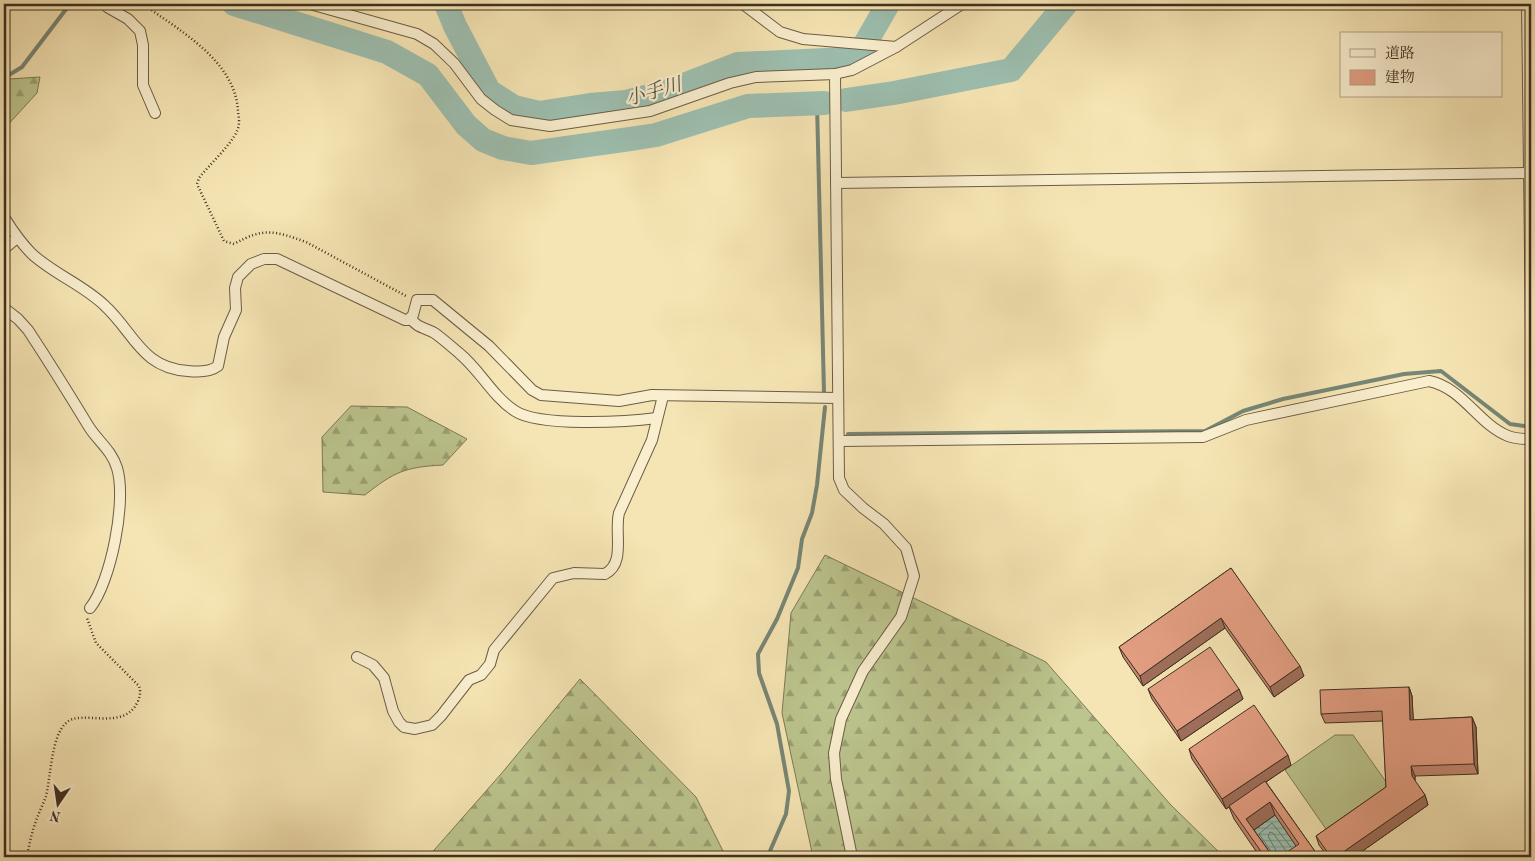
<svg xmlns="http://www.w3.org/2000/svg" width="1535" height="861" viewBox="0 0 1535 861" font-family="'Old Standard TT','Noto Serif JP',serif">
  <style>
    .forest { fill: url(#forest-firs); stroke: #7c7a57 }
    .pitch { fill: #bcc58e; stroke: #7c7a57 }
    .water { fill: url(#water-rules); stroke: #778676 }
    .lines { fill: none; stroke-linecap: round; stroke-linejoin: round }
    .shore { stroke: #6d7868; stroke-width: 1 }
    .stream { stroke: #778676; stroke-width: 4 }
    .river { stroke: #9dbfb0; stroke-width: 24 }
    .street-casing { stroke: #6b5d45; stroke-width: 12 }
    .path { stroke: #3d3020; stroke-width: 2.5; stroke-dasharray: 1 2.5; stroke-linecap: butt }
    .street { stroke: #f9eece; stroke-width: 10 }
    .wall { fill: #c38870; stroke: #3d3020 }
    .shaded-wall { fill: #9f6f5b; stroke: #3d3020 }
    .building { fill: #e39e82; stroke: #3d3020 }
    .labels { text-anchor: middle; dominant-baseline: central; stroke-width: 4.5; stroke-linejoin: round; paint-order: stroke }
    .water-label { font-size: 19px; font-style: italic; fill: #555444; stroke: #f9eece }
  </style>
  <defs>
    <pattern id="forest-firs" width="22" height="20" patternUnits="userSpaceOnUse" patternTransform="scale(1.25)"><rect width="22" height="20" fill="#bcc58e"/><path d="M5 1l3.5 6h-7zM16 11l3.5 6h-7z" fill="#9aa074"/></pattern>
    <pattern id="water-rules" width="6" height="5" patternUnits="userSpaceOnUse" patternTransform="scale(1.25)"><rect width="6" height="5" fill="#9dbfb0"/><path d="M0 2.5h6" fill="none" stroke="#819c8f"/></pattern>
  </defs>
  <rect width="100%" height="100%" fill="#f6e5b4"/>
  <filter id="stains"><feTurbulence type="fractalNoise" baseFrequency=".004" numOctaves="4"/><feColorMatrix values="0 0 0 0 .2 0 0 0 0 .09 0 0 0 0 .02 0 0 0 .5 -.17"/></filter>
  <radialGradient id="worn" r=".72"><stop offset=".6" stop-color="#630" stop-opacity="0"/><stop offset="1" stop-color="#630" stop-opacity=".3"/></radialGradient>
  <!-- forest -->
  <g class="forest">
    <polygon points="40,77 37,93 4,129 4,83 9,79"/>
    <path d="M351,406l56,1 60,32 -24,26c-38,2 -49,7 -78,30l-42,-3 -1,-55z"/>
    <polygon points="825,555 1046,662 1170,804 1224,857 813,857 782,713 791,613"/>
    <polygon points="580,679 696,797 726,857 428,857 501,774"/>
  </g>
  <!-- pitch -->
  <polygon class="pitch" points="1335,735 1353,735 1389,786 1326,829 1285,770"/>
  <!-- water -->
  <polygon class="water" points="1275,815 1304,856 1303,857 1269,857 1251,832"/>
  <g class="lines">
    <!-- shore -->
    <g class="shore">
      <polyline points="1272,853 1259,834 1272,823 1291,847"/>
      <polyline points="1279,856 1268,836 1270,832 1273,833 1286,851"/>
    </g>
    <!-- stream -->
    <g class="stream">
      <polyline points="4,78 22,67 70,4"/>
      <polyline points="817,104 824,392"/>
      <polyline points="848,434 1205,431 1243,411 1283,399 1404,374 1441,371 1510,424 1531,427"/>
      <polyline points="772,857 770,851 786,814 789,791 777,724 759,673 758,654 777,619 798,568 802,539 812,513 817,485 825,407"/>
    </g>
    <!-- river -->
    <g class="river">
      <polyline points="234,4 387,52 428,75 466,125 483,140 503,148 531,153 630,139 656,135 748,106 824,103"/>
      <polyline points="446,4 455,26 489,91 514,107 539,113 590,105 626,102 666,92 738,64 847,59 861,51 888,4"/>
      <polyline points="846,100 894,93 1011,70 1066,4"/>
    </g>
    <!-- street casing -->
    <g class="street-casing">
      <g id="street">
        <polyline points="105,4 107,7 128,19 140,31 143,45 143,85 155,113"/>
        <polyline points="310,4 417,34 434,44 454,63 481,99 495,110 511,120 550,126 650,111 730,83 756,77 835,74 852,70 896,47 962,4"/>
        <polyline points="743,4 780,32 803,39 896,47"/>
        <polyline points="1527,4 1531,333"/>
        <polyline points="835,74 839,478 844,490 863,508 884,524 906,548 914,576 901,617 863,671 841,719 834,753 836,779 852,857"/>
        <polyline points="836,183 1531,173"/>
        <path d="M4,217c8,13 17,26 28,37 22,20 51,31 72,51 30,27 37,63 84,66 9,1 22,1 30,-5l6,-29 12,-27 -1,-22 3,-11 13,-13 13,-5h13l128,61h3l5,-5 4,-15h16l56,46 43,44 9,5 78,6 33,-6 186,3"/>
        <polyline points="4,249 17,238"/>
        <path d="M4,308l14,11 10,11c21,32 41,64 61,97 9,14 23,24 28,41 10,32 -6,114 -27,140"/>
        <path d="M411,318c5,10 16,10 25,16 8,6 16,13 23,19 21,17 33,43 56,58 24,16 112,11 142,7"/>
        <path d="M839,441l364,-4 43,-17 183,-39c34,7 49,43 79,55 8,3 16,3 23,3"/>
        <path d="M357,657l16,8 11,13 9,33 6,11 5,5 11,2 17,-4 9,-9 28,-36 12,-5 9,-11 4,-14 59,-72 21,-5 31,1c21,-11 9,-41 14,-61l33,-73 11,-44"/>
      </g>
    </g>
    <!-- path -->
    <g class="path">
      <path d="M143,4c37,27 93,57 95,108 1,6 2,13 -1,19 -6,14 -28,34 -38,47l-2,6 27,57 10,3c30,-17 41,-13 72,-2l100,54"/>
      <path d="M27,857c2,-11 4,-22 8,-33 3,-10 8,-19 11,-28 5,-20 5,-59 20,-73 15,-15 58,10 72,-22 2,-5 3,-9 1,-15l-43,-43 -9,-25"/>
    </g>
    <!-- street -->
    <use href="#street" class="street"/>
  </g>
  <!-- wall -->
  <g class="wall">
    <polygon points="1231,568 1304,676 1274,697 1225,628 1143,686 1123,657 1119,647"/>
    <polygon points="1409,687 1412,696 1413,720 1472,717 1476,727 1478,774 1415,776 1415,781 1425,795 1428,805 1354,857 1328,857 1319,845 1316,836 1386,787 1383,721 1325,723 1321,714"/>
    <polygon points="1148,689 1239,689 1243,699 1181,741 1152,699"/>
    <polygon points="1189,749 1291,765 1266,782 1319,857 1296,846 1275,815 1254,830 1273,857 1260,857 1234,819 1229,807 1226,809 1192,759"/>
  </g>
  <!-- shaded-wall -->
  <g class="shaded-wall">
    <polygon points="1221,618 1225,628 1143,686 1140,676"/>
    <polygon points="1300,666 1304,676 1274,697 1270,687"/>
    <polygon points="1409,687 1412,696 1414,730 1410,720"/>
    <polygon points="1239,689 1243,699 1181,741 1177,731"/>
    <polygon points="1472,717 1476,727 1478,774 1474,764"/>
    <polygon points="1288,755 1291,765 1226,809 1222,799"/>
    <polygon points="1411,766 1415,776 1415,786 1412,776"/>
    <polygon points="1425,795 1428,805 1354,857 1336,857"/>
    <polygon points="1270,802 1275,815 1251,832 1246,819"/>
  </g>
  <!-- building -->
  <g class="building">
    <polygon points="1231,568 1300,666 1270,687 1221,618 1140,676 1119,647"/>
    <polygon points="1210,647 1239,689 1177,731 1148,689"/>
    <polygon points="1409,687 1410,720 1472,717 1474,764 1411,766 1412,776 1425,795 1336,857 1331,857 1316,836 1386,787 1382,711 1321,714 1320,690"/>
    <polygon points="1254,705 1288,755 1222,799 1189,749"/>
    <polygon points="1265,781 1319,857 1280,857 1299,844 1270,802 1246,819 1273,857 1265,857 1229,806"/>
  </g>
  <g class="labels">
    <!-- water labels -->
    <g class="water-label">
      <text transform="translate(654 93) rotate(-16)">小手川</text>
    </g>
  </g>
  <!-- margin -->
  <rect width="1535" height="861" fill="none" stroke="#f6e5b4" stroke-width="20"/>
  <rect x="5" y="5" width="1525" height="851" fill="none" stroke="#3d3020" stroke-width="2.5"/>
  <rect x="10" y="10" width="1515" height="841" fill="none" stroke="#3d3020"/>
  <!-- legend -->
  <rect x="1340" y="32" width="162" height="65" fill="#f9eece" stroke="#aea288"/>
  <rect x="1350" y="49" width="25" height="8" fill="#f9eece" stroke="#aea288"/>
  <text x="1385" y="58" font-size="15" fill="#3d3020">道路</text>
  <rect x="1350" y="70" width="25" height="15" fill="#e39e82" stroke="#aea288"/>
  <text x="1385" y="82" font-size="15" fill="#3d3020">建物</text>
  <!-- north arrow -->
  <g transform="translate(58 804) rotate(193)" stroke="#f9eece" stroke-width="4" paint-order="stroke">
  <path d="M0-4L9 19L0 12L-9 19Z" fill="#3d3020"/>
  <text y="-8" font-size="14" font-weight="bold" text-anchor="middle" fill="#3d3020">N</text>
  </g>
  <rect width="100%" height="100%" filter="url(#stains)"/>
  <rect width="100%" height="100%" fill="url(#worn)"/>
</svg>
